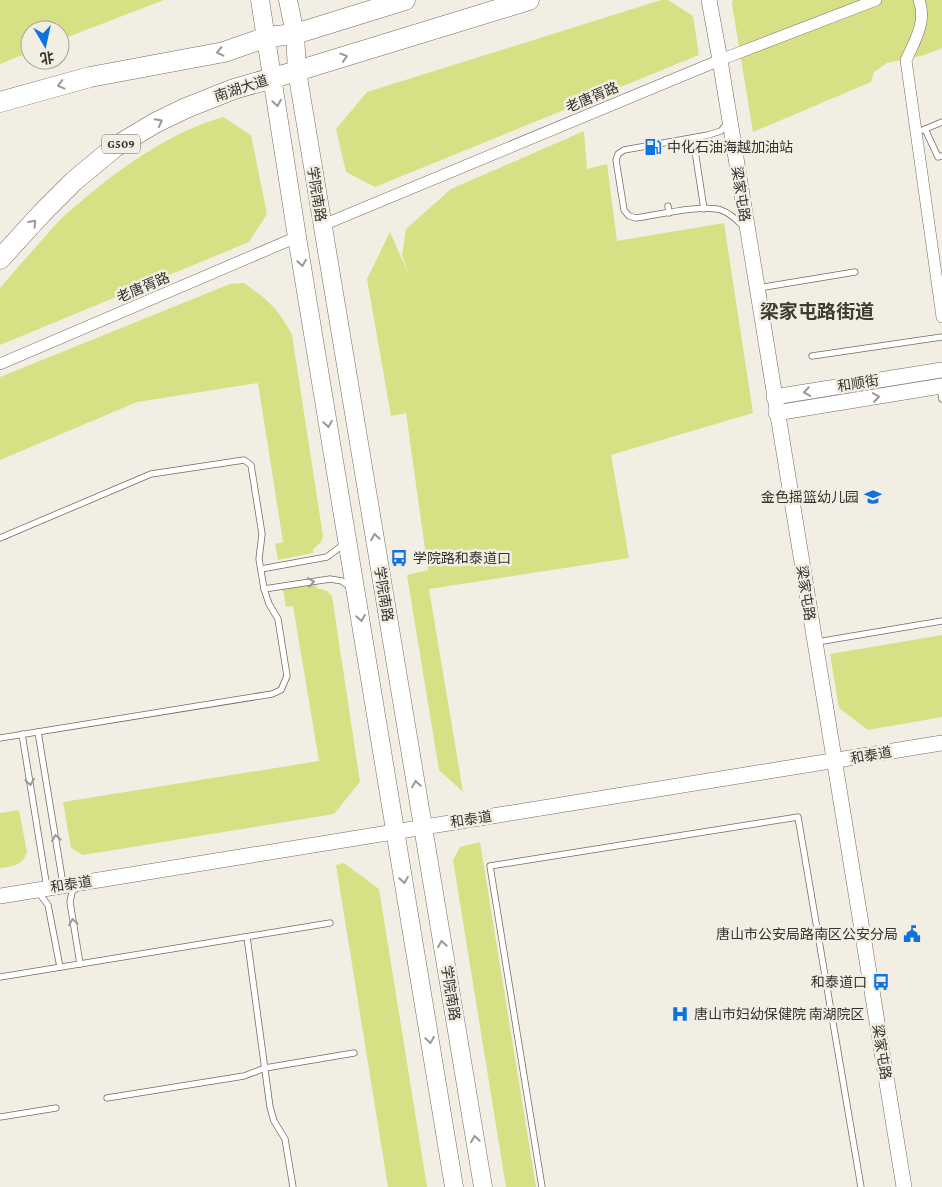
<svg xmlns="http://www.w3.org/2000/svg" width="942" height="1187" viewBox="0 0 942 1187" font-family="'Crimson Pro','Noto Sans SC',serif">
  <style>
    .green { fill: #d8e085 }
    .lines { fill: none; stroke-linecap: round; stroke-linejoin: round }
    .lane-casing { stroke: #706c62; stroke-width: 7 }
    .street-casing { stroke: #706c62; stroke-width: 12 }
    .secondary-casing { stroke: #706c62; stroke-width: 16 }
    .primary-casing { stroke: #706c62; stroke-width: 19 }
    .highway-casing { stroke: #706c62; stroke-width: 21 }
    .lane { stroke: #fff; stroke-width: 5.5 }
    .street { stroke: #fff; stroke-width: 11 }
    .secondary { stroke: #fff; stroke-width: 15 }
    .primary { stroke: #fff; stroke-width: 18 }
    .highway { stroke: #fff; stroke-width: 20 }
    .oneway { stroke: #9a9997 }
    .labels { text-anchor: middle; dominant-baseline: central; stroke-width: 5; stroke-linejoin: round; paint-order: stroke }
    .shield { fill: #f3eee3; stroke: #6e6b65; stroke-width: 1 }
    .shield-label { font-size: 12px; font-weight: bold; fill: #35332f }
    .street-label { font-size: 14px; fill: #35332f; stroke: #f3eee3 }
    .poi-label { font-size: 14px; fill: #35332f; stroke: #f3eee3; text-anchor: start }
    .district-label { font-size: 19px; font-weight: bold; fill: #3e3b32; stroke: #f3eee3 }
  </style>
  <rect width="100%" height="100%" fill="#f3eee3"/>
  <!-- green -->
  <g class="green">
    <polygon points="0,0 164,0 60,40 60,30 30,30 30,52 0,64"/>
    <polygon points="661,0 668,0 693,16 699,55 375,187 346,172 336,129 367,92"/>
    <polygon points="733,0 942,0 942,48 925,55 887,63 874,72 871,82 753,132 732,4"/>
    <path d="M223,117l28,18 16,79 -18,28 -249,103v-57c19,-22 38,-44 58,-66 8,-9 19,-16 28,-25 41,-34 86,-65 137,-80z"/>
    <polygon points="584,131 587,169 607,164 617,241 724,223 753,413 611,455 629,558 429,589 463,792 439,770 407,575 428,570 406,413 391,416 367,279 390,232 409,275 402,255 406,229 451,189"/>
    <path d="M244,283c24,17 34,25 48,52l31,201 -2,6 -8,7v4l-35,7 -3,-16 8,-2 -25,-159 -121,19 -137,58v-83l230,-93z"/>
    <polygon points="316,585 317,588 327,591 332,596 360,782 334,814 83,855 71,848 63,802 319,761 293,606 286,607 283,589"/>
    <polygon points="942,635 942,717 868,730 839,708 830,654"/>
    <path d="M19,810l8,42c-5,14 -14,14 -27,16v-55z"/>
    <polygon points="480,842 536,1187 506,1187 453,860 460,847"/>
    <polygon points="344,863 379,889 427,1187 388,1187 336,865"/>
  </g>
  <g class="lines">
    <!-- lane casing -->
    <g class="lane-casing">
      <g id="lane">
        <path d="M728,122l-7,9 -13,4 -84,15 -6,4 -2,6 8,50 5,6 7,2c21,-3 67,-14 85,-8 9,3 16,10 22,16"/>
        <polyline points="925,129 938,157 942,156"/>
        <polyline points="923,130 942,122"/>
        <polyline points="693,138 704,209"/>
        <polyline points="668,206 669,213"/>
        <polyline points="758,288 855,272"/>
        <polyline points="812,356 942,337"/>
        <polyline points="940,388 942,399"/>
        <polyline points="0,538 151,474 244,460 251,465 262,534 259,559 264,589 269,604 278,619 287,676 281,690 272,694 0,738"/>
        <polyline points="261,569 327,557 344,544"/>
        <polyline points="264,589 330,579 342,581 351,588"/>
        <polyline points="817,642 942,621"/>
        <polyline points="38,732 63,884"/>
        <polyline points="22,734 47,888"/>
        <polyline points="77,887 72,892 70,902 80,964"/>
        <polyline points="39,893 48,905 60,967"/>
        <polyline points="247,937 270,1107 274,1121 285,1139 293,1187"/>
        <polyline points="0,977 330,923"/>
        <polyline points="107,1098 244,1076 265,1068 354,1053"/>
        <polyline points="0,1117 56,1108"/>
        <polyline points="542,1187 490,866 798,817 861,1187"/>
      </g>
    </g>
    <!-- street casing -->
    <g class="street-casing">
      <g id="street">
        <path d="M919,0c8,21 -4,41 -13,60l36,257"/>
        <polyline points="323,225 720,60 876,0"/>
        <polyline points="0,364 297,237"/>
      </g>
    </g>
    <!-- secondary casing -->
    <g class="secondary-casing">
      <g id="secondary">
        <polyline points="709,0 720,60 904,1187"/>
        <polyline points="774,397 942,370"/>
        <polyline points="776,413 942,386"/>
        <polyline points="0,896 942,743"/>
      </g>
    </g>
    <!-- primary casing -->
    <g class="primary-casing">
      <g id="primary">
        <polyline points="260,0 297,237 454,1187"/>
        <polyline points="288,0 295,34 297,71 483,1187"/>
      </g>
    </g>
    <!-- highway casing -->
    <g class="highway-casing">
      <g id="highway">
        <polyline points="0,102 90,77 224,52 267,37 295,34 405,0"/>
        <polyline points="0,259 42,213 74,181 115,147 155,123 186,108 234,89 297,71 529,0"/>
      </g>
    </g>
    <!-- lane -->
    <use href="#lane" class="lane"/>
    <!-- street -->
    <use href="#street" class="street"/>
    <!-- secondary -->
    <use href="#secondary" class="secondary"/>
    <!-- primary -->
    <use href="#primary" class="primary"/>
    <!-- highway -->
    <use href="#highway" class="highway"/>
  </g>
  <!-- one-way arrows -->
  <defs><path id="oneway-chevron" d="M-2-3.5L2.5 0L-2 3.5" fill="none" stroke-width="1.6" stroke-linecap="round" stroke-linejoin="round" transform="scale(1.25)"/></defs>
  <g class="oneway">
    <use href="#oneway-chevron" transform="translate(220 52) rotate(167)"/>
    <use href="#oneway-chevron" transform="translate(344 57) rotate(-17)"/>
    <use href="#oneway-chevron" transform="translate(61 85) rotate(165)"/>
    <use href="#oneway-chevron" transform="translate(277 103) rotate(81)"/>
    <use href="#oneway-chevron" transform="translate(159 122) rotate(-28)"/>
    <use href="#oneway-chevron" transform="translate(33 223) rotate(-48)"/>
    <use href="#oneway-chevron" transform="translate(302 263) rotate(81)"/>
    <use href="#oneway-chevron" transform="translate(807 392) rotate(171)"/>
    <use href="#oneway-chevron" transform="translate(876 397) rotate(-9)"/>
    <use href="#oneway-chevron" transform="translate(328 424) rotate(81)"/>
    <use href="#oneway-chevron" transform="translate(375 537) rotate(-99)"/>
    <use href="#oneway-chevron" transform="translate(311 582) rotate(-9)"/>
    <use href="#oneway-chevron" transform="translate(361 618) rotate(81)"/>
    <use href="#oneway-chevron" transform="translate(30 782) rotate(81)"/>
    <use href="#oneway-chevron" transform="translate(416 784) rotate(-99)"/>
    <use href="#oneway-chevron" transform="translate(56 838) rotate(-100)"/>
    <use href="#oneway-chevron" transform="translate(404 880) rotate(81)"/>
    <use href="#oneway-chevron" transform="translate(73 922) rotate(-99)"/>
    <use href="#oneway-chevron" transform="translate(442 944) rotate(-99)"/>
    <use href="#oneway-chevron" transform="translate(430 1040) rotate(81)"/>
    <use href="#oneway-chevron" transform="translate(475 1139) rotate(-99)"/>
  </g>
  <!-- icons -->
  <defs>
    <g id="fuel-bare" transform="scale(1.35)"><path d="M-5.5-6h7V0h2V4h1.3V-2.5L3-4.5l.8-.8L6-3V5H2.5V1h-1V6h-7ZM-4.2-4.7v3.2H.2V-4.7Z" fill="#0e73dc" stroke="#f3eee3" stroke-width="2.5" paint-order="stroke"/></g>
    <g id="school-bare" transform="scale(1.35)"><path d="M0-5L7-2L0 1L-7-2ZM-4 1L0 2.5L4 1V4Q0 6-4 4Z" fill="#0e73dc" stroke="#f3eee3" stroke-width="2.5" paint-order="stroke"/></g>
    <g id="bus-bare" transform="scale(1.35)"><path d="M-5-6H5V4H4V6H2V4H-2V6H-4V4H-5ZM-3.5-4V0h7V-4ZM-3.5 1.2v1.5H-2V1.2ZM2 1.2v1.5H3.5V1.2Z" fill="#0e73dc" stroke="#f3eee3" stroke-width="2.5" paint-order="stroke"/></g>
    <g id="civic-bare" transform="scale(1.35)"><path d="M-.6-6.5H3V-4.5H.6V-3L4-1V1h2V6H-6V1h2V-1L-.6-3ZM-1.2 2.5V6h2.4V2.5Z" fill="#0e73dc" stroke="#f3eee3" stroke-width="2.5" paint-order="stroke"/></g>
    <g id="hospital-bare" transform="scale(1.35)"><path d="M-5-5h3v3.5h4V-5h3V5h-3V1.5h-4V5h-3Z" fill="#0e73dc" stroke="#f3eee3" stroke-width="2.5" paint-order="stroke"/></g>
  </defs>
  <g fill-rule="evenodd">
    <use href="#fuel-bare" x="653" y="147"/>
    <use href="#school-bare" x="873" y="497"/>
    <use href="#bus-bare" x="399" y="558"/>
    <use href="#civic-bare" x="912" y="934"/>
    <use href="#bus-bare" x="881" y="982"/>
    <use href="#hospital-bare" x="680" y="1014"/>
  </g>
  <g class="labels">
    <!-- shield labels -->
    <rect class="shield" x="102" y="134.5" width="38" height="19" rx="4"/>
    <g class="shield-label">
      <text x="121" y="144">G509</text>
    </g>
    <!-- street labels -->
    <g class="street-label">
      <text transform="translate(241 88) rotate(-18)">南湖大道</text>
      <text transform="translate(592 97) rotate(-23)">老唐胥路</text>
      <text transform="translate(317 194) rotate(81)">学院南路</text>
      <text transform="translate(741 194) rotate(81)">梁家屯路</text>
      <text transform="translate(143 287) rotate(-23)">老唐胥路</text>
      <text transform="translate(858 383) rotate(-9)">和顺街</text>
      <text transform="translate(806 593) rotate(81)">梁家屯路</text>
      <text transform="translate(384 594) rotate(81)">学院南路</text>
      <text transform="translate(871 755) rotate(-10)">和泰道</text>
      <text transform="translate(471 819) rotate(-9)">和泰道</text>
      <text transform="translate(71 884) rotate(-9)">和泰道</text>
      <text transform="translate(451 993) rotate(81)">学院南路</text>
      <text transform="translate(882 1052) rotate(81)">梁家屯路</text>
    </g>
    <!-- poi labels -->
    <g class="poi-label">
      <text x="667" y="147">中化石油海越加油站</text>
      <text x="859" y="497" text-anchor="end">金色摇篮幼儿园</text>
      <text x="413" y="558">学院路和泰道口</text>
      <text x="898" y="934" text-anchor="end">唐山市公安局路南区公安分局</text>
      <text x="867" y="982" text-anchor="end">和泰道口</text>
      <text x="694" y="1014">唐山市妇幼保健院 南湖院区</text>
    </g>
    <!-- district labels -->
    <g class="district-label">
      <text x="817" y="311">梁家屯路街道</text>
    </g>
  </g>
  <!-- north arrow -->
  <g transform="translate(45 45) rotate(171)"><circle r="24" fill="#f3eee3" stroke="#a7a39b"/>
  <path d="M0-4L9 19L0 12L-9 19Z" fill="#0e73dc"/>
  <text y="-8" font-size="14" font-weight="bold" text-anchor="middle" fill="#35332f">北</text>
  </g>
</svg>
